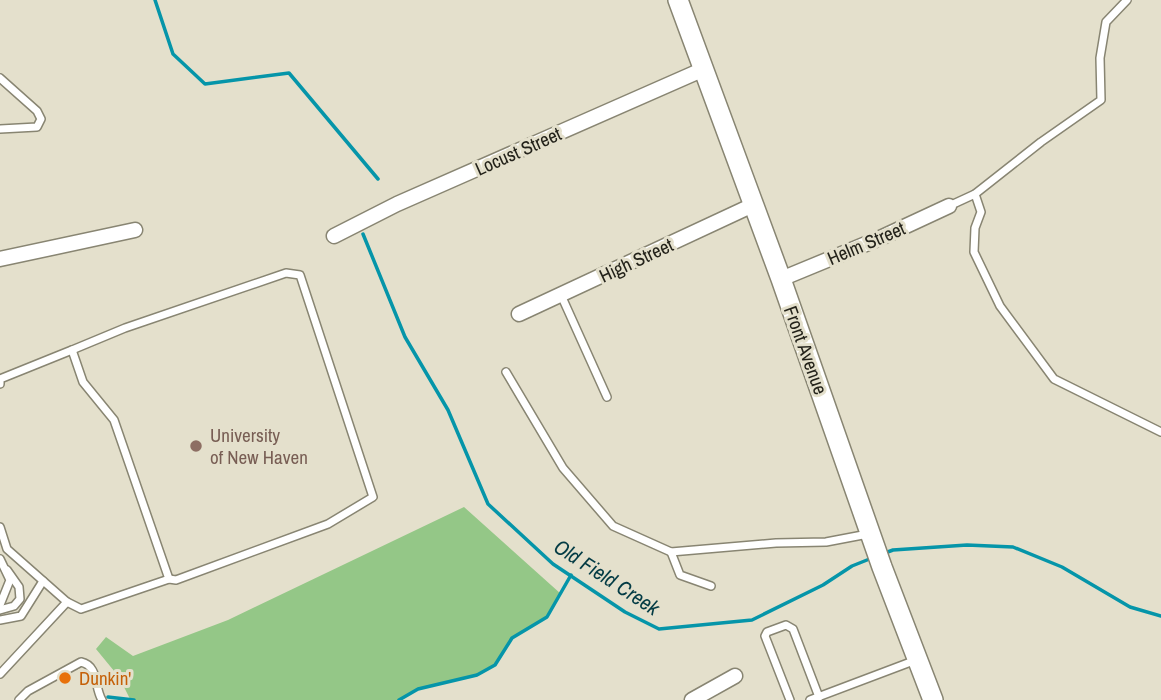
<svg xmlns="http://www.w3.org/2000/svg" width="1161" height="700" viewBox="0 0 1161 700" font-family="'Archivo Narrow',sans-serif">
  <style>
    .green { fill: #94c787 }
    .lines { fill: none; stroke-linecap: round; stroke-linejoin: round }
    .stream { stroke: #0595a9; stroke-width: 3.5 }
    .lane-casing { stroke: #888572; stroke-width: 10 }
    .street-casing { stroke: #888572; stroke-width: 17 }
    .secondary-casing { stroke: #888572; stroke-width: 22 }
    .lane { stroke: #fff; stroke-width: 7 }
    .street { stroke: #fff; stroke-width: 14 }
    .secondary { stroke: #fff; stroke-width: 19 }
    .education-dot { fill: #8d6e63; stroke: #e4e0cc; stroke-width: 2.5 }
    .food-dot { fill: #e8710a; stroke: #e4e0cc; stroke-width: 2.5 }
    .labels { text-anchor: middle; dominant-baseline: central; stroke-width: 6; stroke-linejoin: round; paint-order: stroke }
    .street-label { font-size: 19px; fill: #23221a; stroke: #e4e0cc }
    .education-label { font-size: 19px; fill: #785e54; stroke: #e4e0cc; text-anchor: start }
    .food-label { font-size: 19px; fill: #c56008; stroke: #e4e0cc; text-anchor: start }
    .water-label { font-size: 21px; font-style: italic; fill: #033b44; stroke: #e4e0cc }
  </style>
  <rect width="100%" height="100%" fill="#e4e0cc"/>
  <!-- green -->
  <polygon class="green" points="464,507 561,594 547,617 512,638 495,665 477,675 418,689 399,700 134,700 130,699 119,677 96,649 106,637 133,656 228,620"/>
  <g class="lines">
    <!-- stream -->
    <g class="stream">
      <polyline points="155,0 173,54 205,84 289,73 378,179"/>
      <polyline points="363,234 405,337 448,410 488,504 553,564 625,612 659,629 752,620 823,585 852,566 872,558"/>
      <polyline points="885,553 893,550 967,545 1013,547 1062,567 1130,607 1161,616"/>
      <polyline points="108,697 134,700"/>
      <polyline points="399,700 418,689 477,675 495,665 512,638 547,617 571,575"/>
    </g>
    <!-- lane casing -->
    <g class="lane-casing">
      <g id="lane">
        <polyline points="0,78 37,111 41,119 37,127 0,129"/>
        <polyline points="975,194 981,212 975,228 974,252 1000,306 1054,379 1161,432"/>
        <polyline points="949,206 975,194 1041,142 1101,100 1100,58 1106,22 1127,0"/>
        <polyline points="561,295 607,397"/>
        <polyline points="72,350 125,328 286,273 300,275 373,497 328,524 176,580 169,579"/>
        <polyline points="506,372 563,468 613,526 671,552 776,543 826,542 868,534"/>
        <polyline points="0,384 0,379 72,350 83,382 114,420 169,579 81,609 67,602"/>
        <polyline points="0,527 7,549 67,602 0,674"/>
        <polyline points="671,552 680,575 711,586"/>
        <polyline points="0,559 10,580 0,605"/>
        <polyline points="0,610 14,606 20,599 19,587 7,570"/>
        <polyline points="0,620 21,616 43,581"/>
        <path d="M19,700l9,-9 53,-29c18,4 13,25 21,38"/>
        <polyline points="790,700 765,636 767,632 786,625 793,629 819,697"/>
        <polyline points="810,700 916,660"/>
      </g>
    </g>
    <!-- street casing -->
    <g class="street-casing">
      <g id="street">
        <polyline points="334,236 397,204 704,69"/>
        <polyline points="0,259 135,230"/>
        <polyline points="781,279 878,239 949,206"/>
        <polyline points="519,314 753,205"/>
        <polyline points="692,700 735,676"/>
      </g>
    </g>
    <!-- secondary casing -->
    <g class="secondary-casing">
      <polyline id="secondary" points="678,0 781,279 882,567 933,700"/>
    </g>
    <!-- lane -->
    <use href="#lane" class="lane"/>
    <!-- street -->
    <use href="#street" class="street"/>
    <!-- secondary -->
    <use href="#secondary" class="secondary"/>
  </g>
  <!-- markers -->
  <circle class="education-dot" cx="196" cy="446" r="7"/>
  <circle class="food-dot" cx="65" cy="678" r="7"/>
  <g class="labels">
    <!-- street labels -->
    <g class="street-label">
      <text transform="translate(518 151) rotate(-24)">Locust Street</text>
      <text transform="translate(866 243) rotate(-23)">Helm Street</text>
      <text transform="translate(636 260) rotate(-25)">High Street</text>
      <text transform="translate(806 350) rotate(70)">Front Avenue</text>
    </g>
    <!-- education labels -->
    <g class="education-label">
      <text x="210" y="435">University<tspan x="210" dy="22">of New Haven</tspan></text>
    </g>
    <!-- food labels -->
    <g class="food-label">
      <text x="79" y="678">Dunkin'</text>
    </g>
    <!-- water labels -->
    <g class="water-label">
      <text transform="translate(607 577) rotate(33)">Old Field Creek</text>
    </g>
  </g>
</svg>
